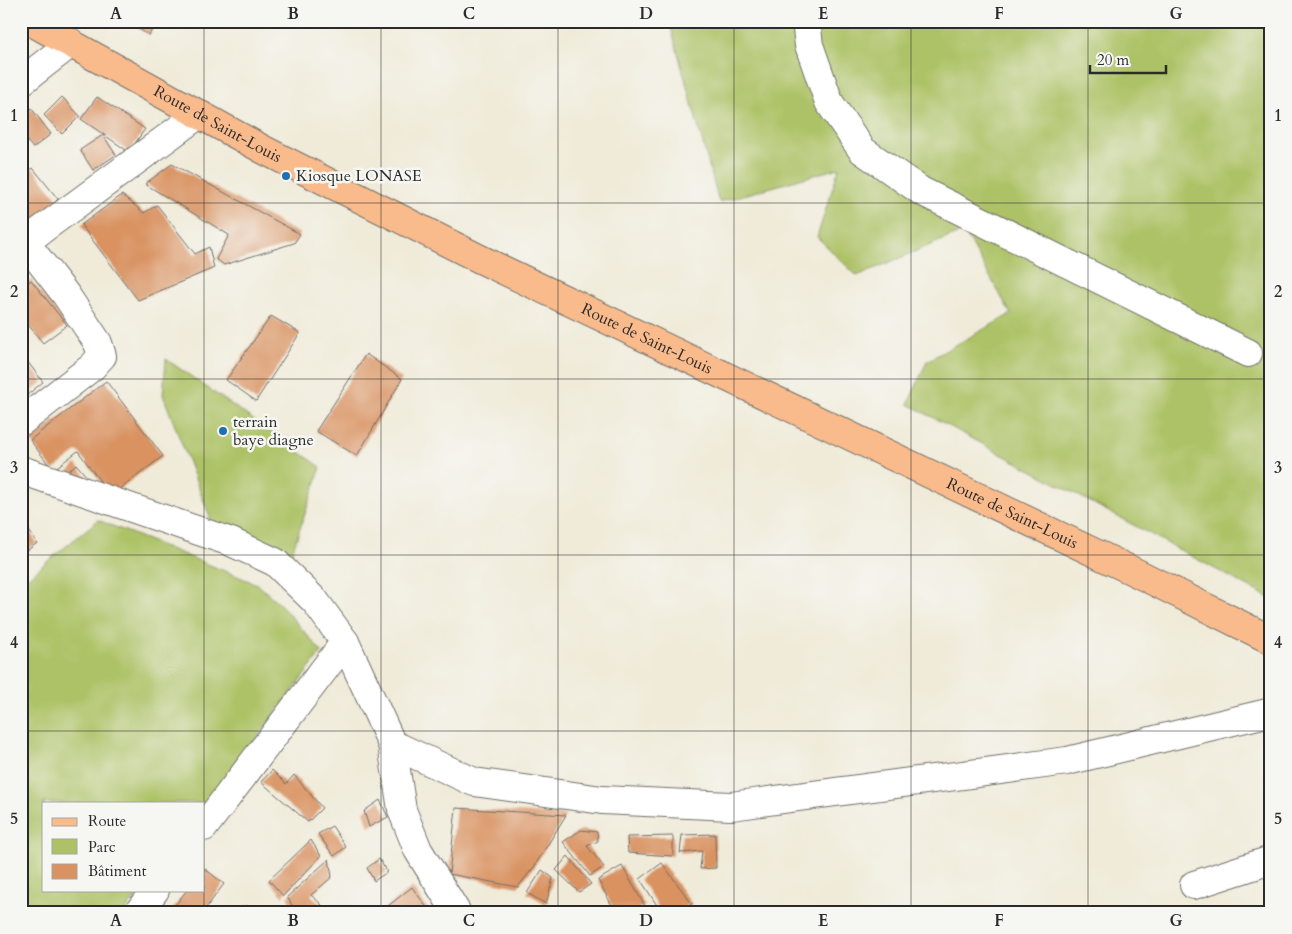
<svg xmlns="http://www.w3.org/2000/svg" width="1292" height="934" viewBox="0 0 1292 934" font-family="Cardo,serif">
  <style>
    .green { fill: #adc266; stroke: #6c7648 }
    .building { fill: #d99261 }
    .lines { fill: none; stroke-linecap: round; stroke-linejoin: round }
    .minor-casing { stroke: #706e68; stroke-width: 30 }
    .major-casing { stroke: #706e68; stroke-width: 30 }
    .minor { stroke: #fff; stroke-width: 28 }
    .major { stroke: #fabb8c; stroke-width: 28 }
    .grid { fill: none; stroke: #2b2b2b; stroke-width: 1; stroke-opacity: 0.55 }
    .poi-dot { fill: #1f6fb2; stroke: #f6f6f2; stroke-width: 2 }
    .labels { text-anchor: middle; dominant-baseline: central; stroke-width: 5; stroke-linejoin: round; paint-order: stroke }
    .street-label { font-size: 16px; fill: #2b2b2b; stroke: #f6f6f2 }
    .poi-label { font-size: 16px; fill: #2b2b2b; stroke: #f6f6f2; text-anchor: start }
    .neatline { fill: none; stroke: #2b2b2b; stroke-width: 2 }
    .grid-label { font-size: 16px; text-anchor: middle; font-weight: bold; fill: #2b2b2b }
  </style>
  <rect width="100%" height="100%" fill="#f6f6f2"/>
  <filter id="ink" filterUnits="userSpaceOnUse"><feTurbulence type="fractalNoise" baseFrequency=".02" numOctaves="2"/><feDisplacementMap in="SourceGraphic" scale="10" xChannelSelector="R" yChannelSelector="G"/><feConvolveMatrix kernelMatrix="1 2 1 2 8 2 1 2 1" color-interpolation-filters="sRGB"/></filter>
  <filter id="wash" filterUnits="userSpaceOnUse"><feTurbulence type="fractalNoise" baseFrequency=".0096" numOctaves="4" result="noise"/><feDisplacementMap in="SourceGraphic" scale="20" xChannelSelector="R" yChannelSelector="G"/><feGaussianBlur stdDeviation="1.12" result="paint"/><feColorMatrix in="noise" values="0 0 0 0 0 0 0 0 0 0 0 0 0 0 0 0 0 1.4 0 .05"/><feComposite in="paint" operator="in"/></filter>
  <g filter="url(#wash)">
    <rect width="100%" height="100%" fill="#f0ebd9"/>
    <!-- green -->
    <g class="green">
      <polygon points="669,21 1271,21 1271,599 908,404 927,361 1011,314 964,231 857,276 817,237 839,168 719,202"/>
      <polygon points="166,359 321,467 290,558 211,520 163,395"/>
      <polygon points="98,520 257,584 281,605 322,652 204,807 204,803 44,803 44,890 141,890 124,913 21,913 21,583"/>
    </g>
    <g id="blocks">
      <!-- building -->
      <g class="building">
        <polygon points="125,21 157,21 149,35"/>
        <polygon points="62,97 80,116 62,134 44,115"/>
        <polygon points="97,97 145,129 129,152 81,119"/>
        <polygon points="31,108 51,134 33,148 21,134 21,116"/>
        <polygon points="103,135 116,155 93,170 80,150"/>
        <polygon points="172,164 300,234 294,243 224,265 216,259 229,235 145,184"/>
        <polygon points="33,168 58,199 32,227 21,213 21,177"/>
        <polygon points="122,195 144,213 157,205 195,254 209,247 214,268 138,300 81,225"/>
        <polygon points="31,280 67,325 43,343 21,316 21,288"/>
        <polygon points="271,316 300,333 256,401 226,380"/>
        <polygon points="366,354 402,379 357,456 316,431"/>
        <polygon points="27,361 43,382 21,400 21,365"/>
        <polygon points="106,381 163,456 111,496 78,451 53,470 30,440"/>
        <polygon points="76,464 100,492 59,480"/>
        <polygon points="28,529 37,543 21,555 21,534"/>
        <polygon points="272,770 286,784 294,775 322,808 308,822 261,782"/>
        <polygon points="380,800 388,817 369,827 364,811"/>
        <polygon points="456,808 566,815 534,867 518,887 449,874"/>
        <polygon points="332,826 346,847 334,856 318,834"/>
        <polygon points="581,830 597,832 598,841 587,846 604,867 590,876 563,842"/>
        <polygon points="715,834 716,868 700,869 702,851 680,853 682,835"/>
        <polygon points="673,836 673,856 628,853 627,837"/>
        <polygon points="311,840 321,856 283,896 269,880"/>
        <polygon points="568,856 591,884 579,892 556,870"/>
        <polygon points="329,859 332,877 311,895 322,905 313,913 297,913 287,897"/>
        <polygon points="379,859 387,872 374,881 367,868"/>
        <polygon points="662,863 692,904 677,913 662,913 640,879"/>
        <polygon points="622,866 645,906 631,913 616,913 598,880"/>
        <polygon points="204,868 224,884 202,913 169,913 187,890 204,890"/>
        <polygon points="542,870 553,878 546,904 527,893"/>
        <polygon points="412,887 431,913 379,913"/>
        <polygon points="247,905 255,913 237,913"/>
      </g>
    </g>
  </g>
  <g filter="url(#ink)">
    <use href="#blocks" fill-opacity="0" stroke="#706e68" stroke-width="1"/>
    <g class="lines">
      <!-- minor casing -->
      <g class="minor-casing">
        <g id="minor">
          <polyline points="806,21 809,45 829,102 862,150 921,191 1248,353"/>
          <polyline points="21,82 71,43"/>
          <polyline points="21,237 66,295 98,343 102,356 92,367 21,422"/>
          <polyline points="21,245 198,115"/>
          <polyline points="21,470 231,542 275,562 315,601 345,642 392,744 402,810 418,850 457,913"/>
          <polyline points="392,744 474,782 602,800 731,806 1067,761 1271,712"/>
          <polyline points="204,827 345,642"/>
          <polyline points="1194,885 1271,860"/>
          <polyline points="138,913 155,890"/>
        </g>
      </g>
      <!-- major casing -->
      <g class="major-casing">
        <g id="major">
          <path id="s1" d="M30,21l234,129 214,108 661,316 132,66"/>
        </g>
      </g>
      <!-- minor -->
      <use href="#minor" class="minor"/>
      <!-- major -->
      <use href="#major" class="major"/>
    </g>
  </g>
  <!-- grid -->
  <path class="grid" d="M204,21v892M381,21v892M558,21v892M734,21v892M911,21v892M1088,21v892M21,203h1250M21,379h1250M21,555h1250M21,731h1250"/>
  <!-- markers -->
  <g class="poi-dot">
    <circle cx="286" cy="176" r="5"/>
    <circle cx="223" cy="431" r="5"/>
  </g>
  <g class="labels">
    <!-- street labels -->
    <g class="street-label">
      <text stroke="none"><textPath href="#s1" startOffset="214">Route de Saint-Louis</textPath></text>
      <text stroke="none"><textPath href="#s1" startOffset="694">Route de Saint-Louis</textPath></text>
      <text stroke="none"><textPath href="#s1" startOffset="1099">Route de Saint-Louis</textPath></text>
    </g>
    <!-- poi labels -->
    <g class="poi-label">
      <text x="296" y="176">Kiosque LONASE</text>
      <text x="233" y="422">terrain<tspan x="233" dy="18">baye diagne</tspan></text>
    </g>
  </g>
  <!-- margin -->
  <rect width="1292" height="934" fill="none" stroke="#f6f6f2" stroke-width="55"/>
  <!-- legend -->
  <rect x="42" y="802" width="162" height="90" fill="#f6f6f2" stroke="#a5a5a2"/>
  <rect x="52" y="818" width="25" height="8" fill="#fabb8c" stroke="#a5a5a2"/>
  <text x="88" y="826" font-size="15" fill="#2b2b2b">Route</text>
  <rect x="52" y="839" width="25" height="15" fill="#adc266" stroke="#a5a5a2"/>
  <text x="88" y="852" font-size="15" fill="#2b2b2b">Parc</text>
  <rect x="52" y="864" width="25" height="15" fill="#d99261" stroke="#a5a5a2"/>
  <text x="88" y="876" font-size="15" fill="#2b2b2b">Bâtiment</text>
  <!-- scale -->
  <path d="M1090 65v8h76v-8" fill="none" stroke="#2b2b2b" stroke-width="2.5"/>
  <text x="1097" y="65" font-size="15" fill="#2b2b2b" stroke="#f6f6f2" stroke-width="4" paint-order="stroke">20 m</text>
  <rect x="28" y="28" width="1236" height="878" class="neatline"/>
  <g class="grid-label">
    <text x="116" y="19">A</text>
    <text x="293" y="19">B</text>
    <text x="469" y="19">C</text>
    <text x="646" y="19">D</text>
    <text x="823" y="19">E</text>
    <text x="999" y="19">F</text>
    <text x="1176" y="19">G</text>
    <text x="14" y="121">1</text>
    <text x="1278" y="121">1</text>
    <text x="14" y="297">2</text>
    <text x="1278" y="297">2</text>
    <text x="14" y="473">3</text>
    <text x="1278" y="473">3</text>
    <text x="14" y="648">4</text>
    <text x="1278" y="648">4</text>
    <text x="14" y="824">5</text>
    <text x="1278" y="824">5</text>
    <text x="116" y="926">A</text>
    <text x="293" y="926">B</text>
    <text x="469" y="926">C</text>
    <text x="646" y="926">D</text>
    <text x="823" y="926">E</text>
    <text x="999" y="926">F</text>
    <text x="1176" y="926">G</text>
  </g>
</svg>
